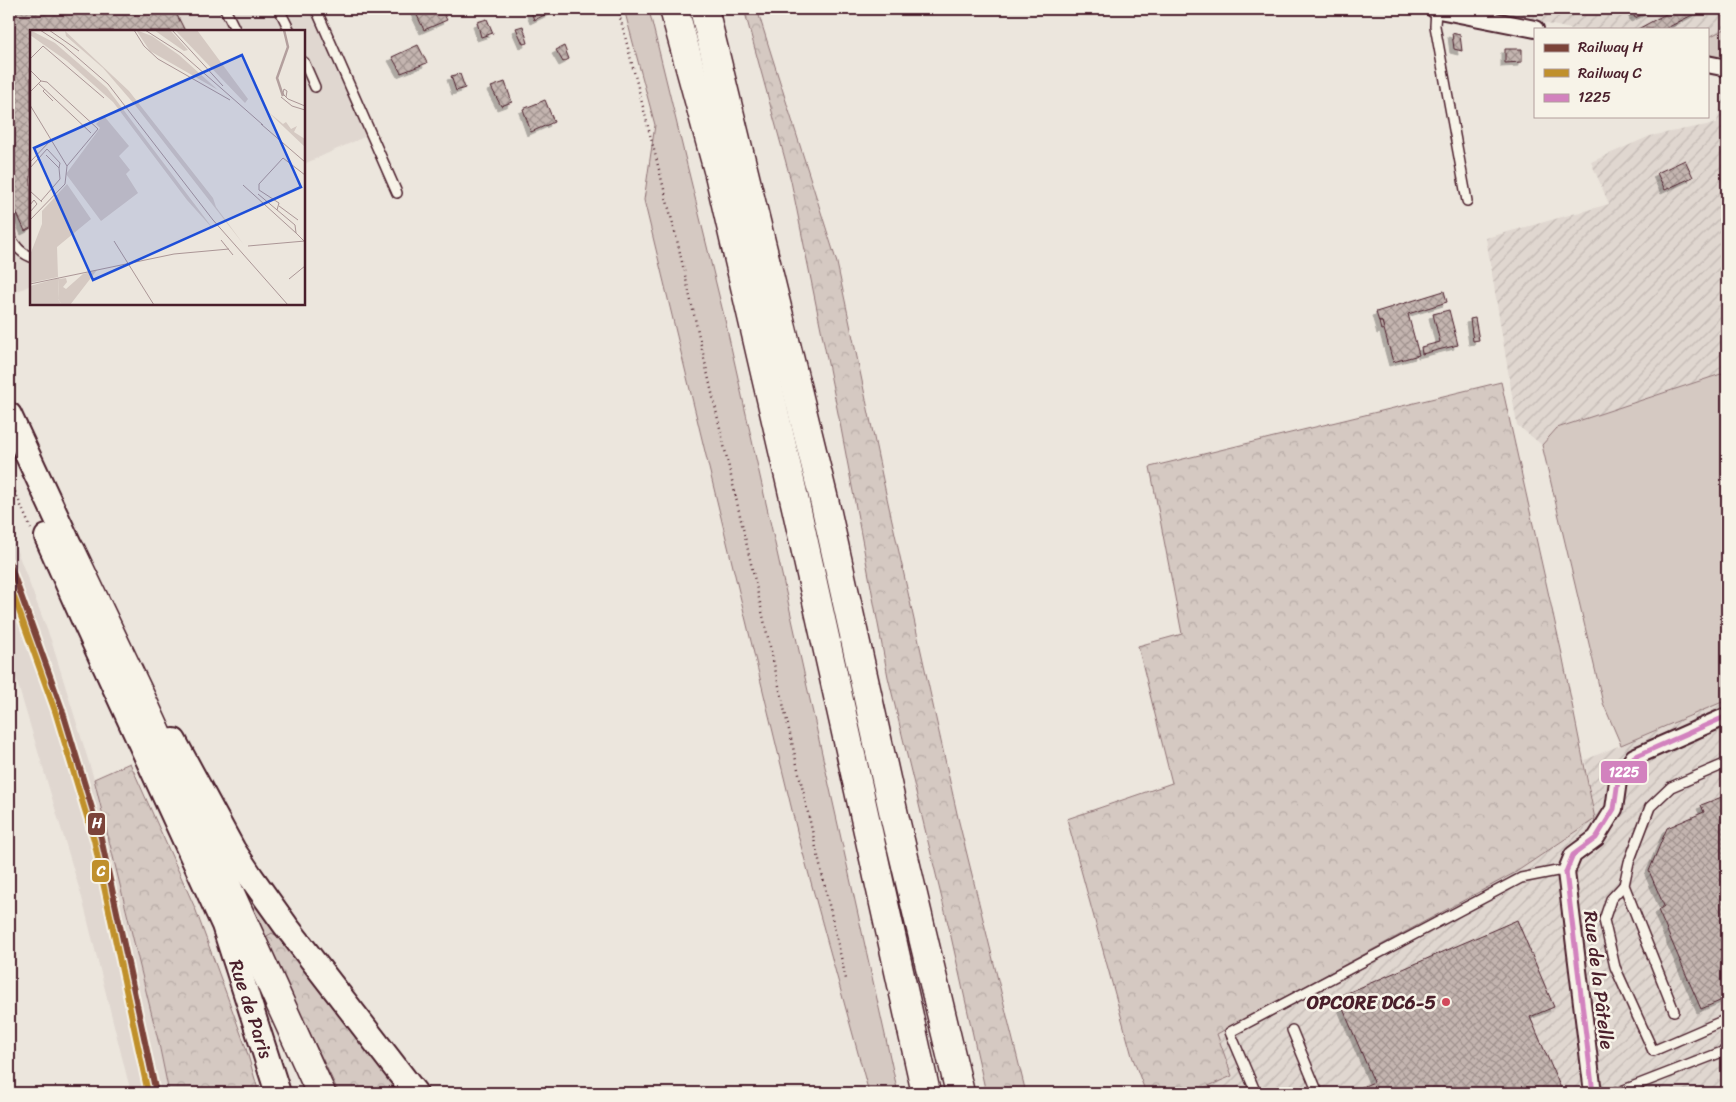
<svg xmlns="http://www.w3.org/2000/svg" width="1736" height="1102" viewBox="0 0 1736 1102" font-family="Sriracha,sans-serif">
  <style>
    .built { fill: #e0d7d0 }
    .industrial { fill: url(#industrial-furrows) }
    .grass { fill: #d5c9c2; stroke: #907476 }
    .forest { fill: url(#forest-crowns); stroke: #907476 }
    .building { fill: url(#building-cross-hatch); stroke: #4a1f2b; filter: url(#shadow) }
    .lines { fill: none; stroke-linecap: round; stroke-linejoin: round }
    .lane-casing { stroke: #4a1f2b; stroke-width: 12 }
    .street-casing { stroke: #4a1f2b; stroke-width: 20 }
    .secondary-casing { stroke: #4a1f2b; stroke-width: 28 }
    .highway-casing { stroke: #4a1f2b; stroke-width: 31 }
    .path { stroke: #4a1f2b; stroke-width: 2.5; stroke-dasharray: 1 4; stroke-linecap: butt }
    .lane { stroke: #f7f3e8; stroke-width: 9 }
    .street { stroke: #f7f3e8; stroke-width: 16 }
    .secondary { stroke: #f7f3e8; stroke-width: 24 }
    .highway { stroke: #f7f3e8; stroke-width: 28 }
    .bus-1-casing { stroke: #f7f3e8; stroke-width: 9 }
    .bus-1 { stroke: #d282be; stroke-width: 5 }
    .rail-1-casing { stroke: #f7f3e8; stroke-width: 10 }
    .rail-2-casing { stroke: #f7f3e8; stroke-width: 10 }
    .rail-1 { stroke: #7b4339; stroke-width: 6 }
    .rail-2 { stroke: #c0902c; stroke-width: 6 }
    .poi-dot { fill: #d1495b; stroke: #f7f3e8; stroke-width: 2 }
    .labels { text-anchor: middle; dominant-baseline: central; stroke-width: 5; stroke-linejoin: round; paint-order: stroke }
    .street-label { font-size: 19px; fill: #4a1f2b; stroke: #f7f3e8 }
    .poi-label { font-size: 19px; font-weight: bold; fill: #4a1f2b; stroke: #f7f3e8; text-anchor: end }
    .inset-river { fill: none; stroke: #b39f9d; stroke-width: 2.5 }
    .inset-road { fill: none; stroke: #ab9696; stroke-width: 1 }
    .view { fill: #1d4ed8; fill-opacity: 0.15; stroke: #1d4ed8; stroke-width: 2.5 }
    .inset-edge { fill: none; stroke: #4a1f2b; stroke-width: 2.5 }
    .line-badge { stroke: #f7f3e8; stroke-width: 2 }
    .badge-label { font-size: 14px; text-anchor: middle; font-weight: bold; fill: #fff }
  </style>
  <defs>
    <pattern id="industrial-furrows" width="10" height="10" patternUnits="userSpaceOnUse" patternTransform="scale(1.25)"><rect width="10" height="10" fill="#e0d7d0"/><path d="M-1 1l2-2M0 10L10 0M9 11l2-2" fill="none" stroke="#c2b8b3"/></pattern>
    <pattern id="forest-crowns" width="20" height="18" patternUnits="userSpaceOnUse" patternTransform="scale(1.25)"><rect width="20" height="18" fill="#d5c9c2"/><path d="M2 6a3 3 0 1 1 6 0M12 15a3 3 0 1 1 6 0" fill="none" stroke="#b8aca7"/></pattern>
    <pattern id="building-cross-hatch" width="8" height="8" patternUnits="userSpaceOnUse" patternTransform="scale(1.25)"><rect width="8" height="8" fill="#c4b5b0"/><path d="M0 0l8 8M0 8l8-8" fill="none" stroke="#a1938f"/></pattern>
    <filter id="shadow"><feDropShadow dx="-4" dy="4" stdDeviation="0" flood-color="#0004"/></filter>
  </defs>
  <rect width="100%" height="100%" fill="#ece6dd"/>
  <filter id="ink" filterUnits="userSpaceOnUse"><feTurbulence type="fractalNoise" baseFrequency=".02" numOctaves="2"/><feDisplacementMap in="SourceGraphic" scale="10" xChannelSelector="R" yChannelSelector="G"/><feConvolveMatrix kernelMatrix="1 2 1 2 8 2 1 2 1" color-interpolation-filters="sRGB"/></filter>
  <g filter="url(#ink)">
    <!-- built -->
    <g class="built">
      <polygon points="9,9 322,9 375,132 304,164 304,31 31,31 31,285 9,295"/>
      <polygon points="9,530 51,640 94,779 159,1044 169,1093 131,1093 82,898 9,655"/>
    </g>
    <!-- industrial -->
    <g class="industrial">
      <polygon points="1478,9 1727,9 1727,28 1707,38 1707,29 1571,29"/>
      <polygon points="1725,82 1727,83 1727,372 1557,428 1542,445 1517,425 1486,238 1609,204 1591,162 1650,136 1717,123"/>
      <polygon points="1727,700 1727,1093 1192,1093 1232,1076 1217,1034 1516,872 1595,819 1585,760"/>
    </g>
    <!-- grass -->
    <g class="grass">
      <polygon points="624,9 649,10 725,320 898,1093 869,1093 798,835 644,200 655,125"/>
      <polygon points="1727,28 1727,62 1707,58 1707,38"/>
      <polygon points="1727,372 1727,700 1621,745 1603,703 1542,445 1557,428"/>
      <polygon points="218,843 282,939 267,944"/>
    </g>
    <!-- forest -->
    <g class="forest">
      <polygon points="744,9 757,9 837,263 883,480 958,818 1026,1093 986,1093 950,932 888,677 840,423 791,181"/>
      <polygon points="1501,382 1562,654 1595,819 1516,872 1217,1034 1232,1076 1192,1093 1146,1093 1132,1056 1067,819 1172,783 1138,646 1182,634 1150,467"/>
      <polygon points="130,763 195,908 245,1045 259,1093 169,1093 159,1044 94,779"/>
      <polygon points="272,933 282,939 400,1093 339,1093 267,944 267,936"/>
    </g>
    <!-- building -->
    <g class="building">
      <polygon points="9,9 174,9 185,31 31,31 31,228 25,231 9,196"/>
      <polygon points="414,9 441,9 447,20 424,30"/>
      <polygon points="530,9 557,9 534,20"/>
      <polygon points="1631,9 1654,9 1635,18"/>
      <polygon points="1675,9 1691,9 1694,14 1665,29 1638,29"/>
      <polygon points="1691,9 1704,9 1694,14"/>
      <polygon points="487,19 493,33 481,37 477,22"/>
      <polygon points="523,26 528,43 523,44 516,28"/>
      <polygon points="1452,33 1460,35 1462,51 1454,49"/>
      <polygon points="418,45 427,63 401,73 392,57"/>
      <polygon points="564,46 569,59 563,62 556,50"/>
      <polygon points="1505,49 1522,49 1522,62 1505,63"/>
      <polygon points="460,74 465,88 456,91 451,76"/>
      <polygon points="505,82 512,102 501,106 491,87"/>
      <polygon points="545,100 554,122 531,132 523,109"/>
      <polygon points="1685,160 1693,177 1665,190 1657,173"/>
      <polygon points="1444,291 1447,302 1408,314 1419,355 1393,362 1382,322 1379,322 1376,312"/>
      <polygon points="1449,310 1458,345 1422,354 1421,347 1440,342 1433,314"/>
      <polygon points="1475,318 1479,340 1473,341 1470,319"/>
      <polygon points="1379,322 1382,322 1384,329 1381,330"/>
      <polygon points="1727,795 1727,998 1701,1009 1658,910 1664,906 1649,871 1667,828 1704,812 1701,805"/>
      <polygon points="1517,920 1554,1007 1530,1017 1563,1093 1359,1093 1357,1089 1374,1082 1338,997"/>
    </g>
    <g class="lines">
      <!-- lane casing -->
      <g class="lane-casing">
        <g id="lane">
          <polyline points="225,9 236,31"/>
          <polyline points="279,9 290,31"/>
          <polyline points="316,9 397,193"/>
          <polyline points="1436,9 1435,26 1467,201"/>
          <polyline points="304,62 315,87"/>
          <path d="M9,234c5,11 11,19 22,23"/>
          <polyline points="1624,885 1611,899 1604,920 1615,967 1653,1051 1727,1019"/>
          <polyline points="1674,1011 1624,885 1629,862 1650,807 1671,787 1727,763"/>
          <polyline points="1292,1030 1318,1093"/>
          <polyline points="1256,1093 1230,1032 1521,878 1557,871 1566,872"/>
          <polyline points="1616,1093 1727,1050"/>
        </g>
      </g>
      <!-- street casing -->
      <g class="street-casing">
        <g id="street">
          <polyline points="1434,9 1535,29"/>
          <polyline points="1707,64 1727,68"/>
          <polyline points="1593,1093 1566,872 1573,855 1596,838 1614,809 1618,781 1634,757 1727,716"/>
        </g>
      </g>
      <!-- secondary casing -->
      <g class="secondary-casing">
        <g id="secondary">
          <polyline points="9,415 79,566"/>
          <polyline points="47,537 84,620 224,925 278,1093"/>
          <polyline points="174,741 233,850 251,877 286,926 415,1093"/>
        </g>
      </g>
      <!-- highway casing -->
      <g class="highway-casing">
        <g id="highway">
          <polyline points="674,9 719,174 797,511 926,1093"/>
          <polyline points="704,9 825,504 894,815 960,1093"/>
          <polyline points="71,551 142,700 321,1093"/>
        </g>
      </g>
      <!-- path -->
      <g class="path">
        <polyline points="618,9 677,240 846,979"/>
        <polyline points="9,478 31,529"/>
      </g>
      <!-- lane -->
      <use href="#lane" class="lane"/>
      <!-- street -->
      <use href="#street" class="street"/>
      <!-- secondary -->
      <use href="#secondary" class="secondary"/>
      <!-- highway -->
      <use href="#highway" class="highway"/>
      <!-- bus-1 casing -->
      <g class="bus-1-casing">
        <g id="bus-1">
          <polyline points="1566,872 1573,855 1596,838 1614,809 1618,781 1634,757 1727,716"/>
          <polyline points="1566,872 1593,1093"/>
        </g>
      </g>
      <!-- bus-1 -->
      <use href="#bus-1" class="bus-1"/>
      <!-- rail-1 casing -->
      <g class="rail-1-casing">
        <polyline id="rail-1" points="9,562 62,709 101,838 156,1093"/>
      </g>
      <!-- rail-2 casing -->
      <g class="rail-2-casing">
        <polyline id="rail-2" points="9,583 55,711 94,840 148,1093"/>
      </g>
      <!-- rail-1 -->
      <use href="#rail-1" class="rail-1"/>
      <!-- rail-2 -->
      <use href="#rail-2" class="rail-2"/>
    </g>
  </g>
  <!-- markers -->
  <circle class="poi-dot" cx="1446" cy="1002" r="5"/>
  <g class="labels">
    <!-- street labels -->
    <g class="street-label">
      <text transform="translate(1599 980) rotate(83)">Rue de la Pâtelle</text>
      <text transform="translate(251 1009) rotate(72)">Rue de Paris</text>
    </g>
    <!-- poi labels -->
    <g class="poi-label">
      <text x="1436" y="1002">OPCORE DC6-5</text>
    </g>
  </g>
  <!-- overview -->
  <g transform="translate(30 30)">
    <rect width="275" height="275" fill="#ece6dd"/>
    <path d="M35,1l64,60 84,107 3,9 28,38 -109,-140 -32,-37 -37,-32zM37,154l24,35 -34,28 1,30 -28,6v-28l12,-31v-13zM67,240l-27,35h-8l-4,-6 1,-20 7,-1 1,4 -4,5 3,2 17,-15z" fill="#d5c9c2"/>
    <path d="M0,0l25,13 52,45 107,142 -27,-30 -74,-98 -46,-41 -37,-26zM106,0l16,6 27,19 39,35 -68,-39zM124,0h16l18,20 -4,1zM167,0l51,69 -3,4 -69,-72zM237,81l16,13 3,-2 5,7 6,-3 -3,6 11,7v8zM74,86l25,30 -10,10 11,14 -4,4 12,19 -37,28 -35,-47 34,-46 -4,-4zM29,248l-1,21 4,6h-32v-19z" fill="#d5c9c2"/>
    <path class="inset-river" d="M253,66l-6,-18 11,-31 -4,-17"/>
    <path class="inset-road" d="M10,0l23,15 45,39 105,136 75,85M19,0l30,21M104,0l10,16 14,13 72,41M115,0l36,23 82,72M142,0l51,56M0,29l13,-13 61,52M0,40l11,11M8,53l53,50M15,59l-2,2 10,10M0,62l11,-11 6,1 51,47 -31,37M251,67l11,9 13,4M256,67l1,-6 -3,-2 -1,4 1,2 4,4 17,7M0,75l37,61M231,94l44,38M0,132l21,-22M0,138l17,-19 13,14 -1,5M213,155l53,48M0,161l12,11M228,164l37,31 1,8 8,8M11,171l19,-22 -1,-11 -13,-13M0,175l4,-5 3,4 -7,8M249,176l19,14M247,180l2,-7 -20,-13v-6l24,-26 22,17M0,190l35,-36 2,-18M191,210l12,15M84,211l40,64M218,216l57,-5M259,249l16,-13M0,254l144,-30 55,-5"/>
    <path class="view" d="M212,25l59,132 -208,93 -59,-132z"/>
    <rect width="275" height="275" class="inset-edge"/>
  </g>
  <g class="line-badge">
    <rect x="1600" y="760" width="48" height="24" rx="5" fill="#d282be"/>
    <rect x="87" y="812" width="19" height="24" rx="5" fill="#7b4339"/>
    <rect x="91" y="859" width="19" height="24" rx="5" fill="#c0902c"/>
  </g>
  <g class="badge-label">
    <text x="1624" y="777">1225</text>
    <text x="97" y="828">H</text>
    <text x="101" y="876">C</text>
  </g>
  <!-- margin -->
  <rect width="1736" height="1102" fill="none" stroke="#f7f3e8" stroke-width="30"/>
  <rect x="15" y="15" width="1706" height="1072" fill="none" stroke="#4a1f2b" stroke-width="2" filter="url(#ink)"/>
  <!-- legend -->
  <rect x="1534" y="28" width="175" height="90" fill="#f7f3e8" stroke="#b29e9c"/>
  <rect x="1544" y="44" width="25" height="8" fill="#7b4339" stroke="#b29e9c"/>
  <text x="1578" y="52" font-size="15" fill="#4a1f2b">Railway H</text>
  <rect x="1544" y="69" width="25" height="8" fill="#c0902c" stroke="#b29e9c"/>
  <text x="1578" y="78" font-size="15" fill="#4a1f2b">Railway C</text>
  <rect x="1544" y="94" width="25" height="8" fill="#d282be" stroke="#b29e9c"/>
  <text x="1578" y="102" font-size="15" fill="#4a1f2b">1225</text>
</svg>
